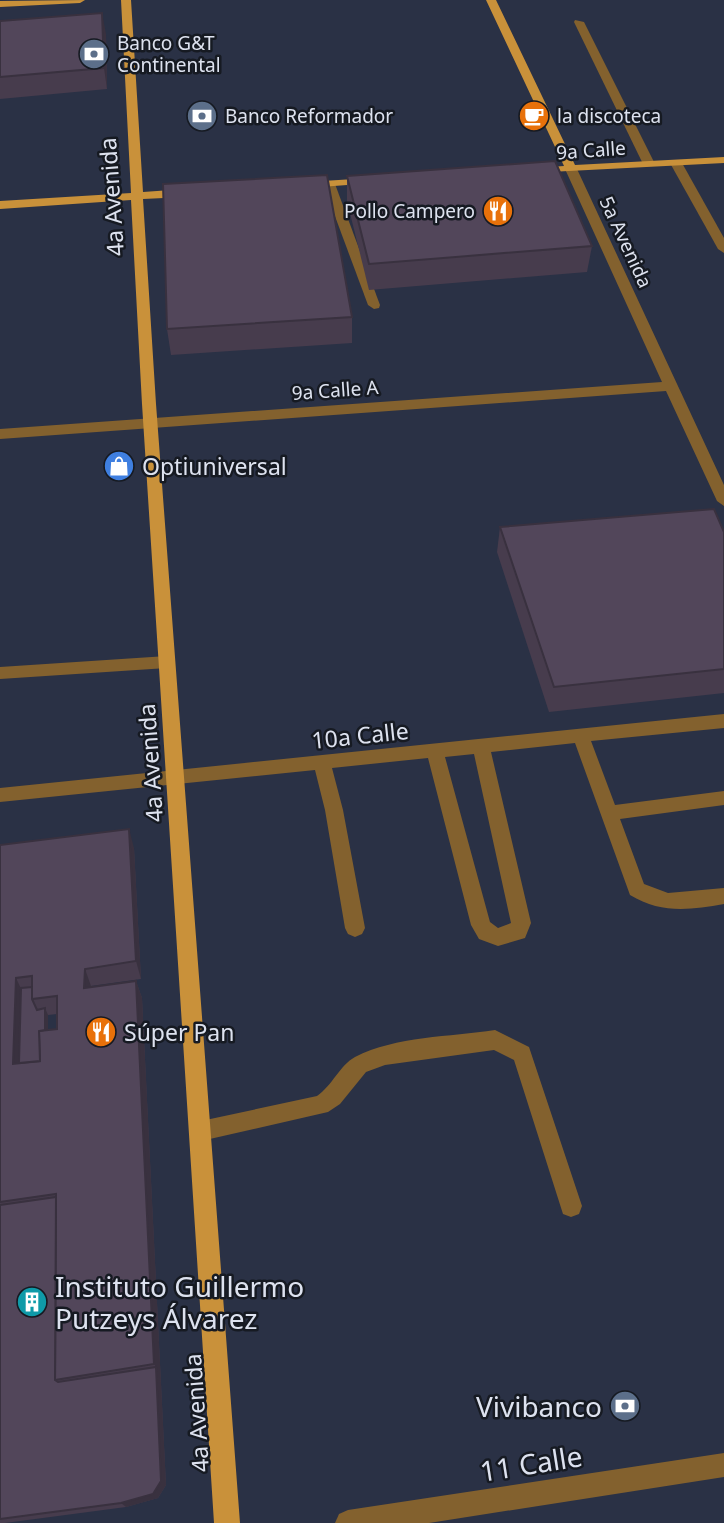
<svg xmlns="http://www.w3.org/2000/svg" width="724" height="1523" viewBox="0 0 724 1523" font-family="'Noto Sans',sans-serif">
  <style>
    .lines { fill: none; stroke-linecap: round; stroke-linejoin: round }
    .minor { fill: #83612e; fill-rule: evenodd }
    .major { fill: #c9913a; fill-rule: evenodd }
    .wall { fill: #473c4d; fill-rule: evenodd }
    .shaded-wall { fill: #39313f }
    .building { fill: #52465a; stroke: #39313f; stroke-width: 2; fill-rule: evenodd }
    .labels { text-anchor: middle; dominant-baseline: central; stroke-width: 5; stroke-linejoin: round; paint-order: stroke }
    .far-poi-label { font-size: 19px; fill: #dde2ef; stroke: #161a22; text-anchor: start }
    .far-street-label { font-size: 19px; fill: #dde2ef; stroke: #161a22 }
    .street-label { font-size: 23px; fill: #dde2ef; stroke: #161a22 }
    .poi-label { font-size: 23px; fill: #dde2ef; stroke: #161a22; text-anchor: start }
    .near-poi-label { font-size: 28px; fill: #dde2ef; stroke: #161a22; text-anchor: start }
    .near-street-label { font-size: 28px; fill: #dde2ef; stroke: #161a22 }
  </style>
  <rect width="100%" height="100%" fill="#2a3145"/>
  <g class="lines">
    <!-- minor -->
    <g class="minor">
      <polygon points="575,20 584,22 655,164 653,166 643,164 574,22"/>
      <polygon points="672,161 682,163 724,238 724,253 718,249 670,163"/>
      <polygon points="571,166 577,169 724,485 724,506 717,501 666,391 0,439 0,429 662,382 565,169"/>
      <polygon points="325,182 335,184 380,305 379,308 374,309 368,305 323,184"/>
      <polygon points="167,656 175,662 167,668 0,679 0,667"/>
      <path d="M724,714v14l-133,13 24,64 109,-14v14l-104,14 24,65 24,9 56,-5v16c-34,6 -63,10 -94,-9l-55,-152 -84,9 40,171 -6,15 -27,8 -19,-7 -8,-14 -43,-167 -96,10 11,42 22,118 -3,6 -7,3 -7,-3 -3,-6 -20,-118 -10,-40 -315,32v-14zM474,754l37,169 -13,5 -8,-6 -45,-165z"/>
      <path d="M495,1030l34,17 53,159 -3,8 -8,3 -8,-3 -49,-154 -20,-10 -109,15 -19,7 -26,32 -12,8 -127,29 -8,-3 -3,-7 3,-7 8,-3 116,-25c15,-10 23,-31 38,-39 41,-21 95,-20 140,-27z"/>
      <polygon points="724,1453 724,1477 429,1523 335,1523 339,1514 348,1510"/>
    </g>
    <!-- major -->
    <g class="major">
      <polygon points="85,0 80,3 0,7 0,1"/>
      <polygon points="121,0 131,0 143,192 185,189 191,193 185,197 143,199 156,404 240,1523 214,1523 142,404 131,200 0,209 0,201 131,193"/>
      <polygon points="486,0 496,0 575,165 724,157 724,163 530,173 530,169 534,168 564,166"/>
      <polygon points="370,178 374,179 374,183 307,188 301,185 307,182"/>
    </g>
  </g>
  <!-- wall -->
  <g class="wall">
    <polygon points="0,21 106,34 107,89 0,99"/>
    <polygon points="347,176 592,246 587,272 369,290 347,201"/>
    <polygon points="352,317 352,343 171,355 167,329"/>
    <polygon points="500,527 724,532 724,693 549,712 497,552"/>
    <path d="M0,845l134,3 7,131 -50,7v1l45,-6 6,17 24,487 -8,13 -32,9 -121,16h-5zM57,1014v15l-9,1v-15z"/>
  </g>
  <!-- shaded-wall -->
  <g class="shaded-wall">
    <polygon points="102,13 106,34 107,89 104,68"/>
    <polygon points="129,829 134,848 141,979 136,961"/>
    <polygon points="85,969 91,986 91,1005 84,988"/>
    <polygon points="16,978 24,995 23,1073 13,1064"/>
    <polygon points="136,981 142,998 166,1485 158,1498 126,1507 121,1503 156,1367 154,1364"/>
    <polygon points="45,1008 48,1015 48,1077 45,1070"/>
  </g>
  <!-- building -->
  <g class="building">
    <polygon points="102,13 104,68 0,77 0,21"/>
    <polygon points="555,161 592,246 369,264 347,176"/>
    <polygon points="327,175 352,317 167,329 163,184"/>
    <polygon points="714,509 724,532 724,669 554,687 500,527"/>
    <path d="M129,829l7,132 -51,8 -1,19 52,-7 18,383 -99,16 1,-186 -56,8v-357zM32,976v23l25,-3v33l-18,2 1,30 -27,3 3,-86z"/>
    <polygon points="32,987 32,999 37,1010 45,1008 45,1030 39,1031 40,1061 19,1063 21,988"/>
    <polygon points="56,1197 55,1380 58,1382 156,1367 161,1481 153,1494 121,1503 0,1519 0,1205"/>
  </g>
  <!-- icons -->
  <defs>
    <g id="bank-disc" transform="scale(1.575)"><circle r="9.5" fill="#5c6f8a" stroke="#161a22"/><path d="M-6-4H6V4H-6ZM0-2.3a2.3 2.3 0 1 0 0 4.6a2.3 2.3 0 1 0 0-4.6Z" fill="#fff"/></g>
    <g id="cafe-disc" transform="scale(1.575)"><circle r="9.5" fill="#e8710a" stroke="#161a22"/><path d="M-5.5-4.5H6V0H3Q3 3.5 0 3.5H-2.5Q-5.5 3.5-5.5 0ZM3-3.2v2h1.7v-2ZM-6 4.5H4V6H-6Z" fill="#fff"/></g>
    <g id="restaurant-disc" transform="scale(1.575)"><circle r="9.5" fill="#e8710a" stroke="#161a22"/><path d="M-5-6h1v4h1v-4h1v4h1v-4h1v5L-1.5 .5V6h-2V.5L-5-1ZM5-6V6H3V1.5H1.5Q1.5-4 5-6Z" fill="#fff"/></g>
    <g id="shop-disc" transform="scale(1.575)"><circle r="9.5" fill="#3f7fe0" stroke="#161a22"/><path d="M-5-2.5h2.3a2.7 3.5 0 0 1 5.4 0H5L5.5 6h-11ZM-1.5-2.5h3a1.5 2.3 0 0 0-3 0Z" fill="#fff"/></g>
    <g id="building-disc" transform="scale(1.575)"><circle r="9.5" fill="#0f9aa8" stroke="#161a22"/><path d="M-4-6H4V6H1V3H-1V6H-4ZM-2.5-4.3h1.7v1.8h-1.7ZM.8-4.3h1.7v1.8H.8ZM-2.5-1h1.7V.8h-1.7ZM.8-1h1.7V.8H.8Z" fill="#fff"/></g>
  </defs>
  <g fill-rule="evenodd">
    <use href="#bank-disc" x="94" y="54"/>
    <use href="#bank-disc" x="202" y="116"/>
    <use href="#cafe-disc" x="534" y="116"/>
    <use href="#restaurant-disc" x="498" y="211"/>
    <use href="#shop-disc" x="119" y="466"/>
    <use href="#restaurant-disc" x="101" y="1032"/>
    <use href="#building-disc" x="32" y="1302"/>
    <use href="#bank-disc" x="625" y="1406"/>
  </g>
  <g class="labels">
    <!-- far-poi labels -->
    <g class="far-poi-label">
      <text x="117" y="43">Banco G&amp;T<tspan x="117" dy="22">Continental</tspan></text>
      <text x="225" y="116">Banco Reformador</text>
      <text x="557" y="116">la discoteca</text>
      <text x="475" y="211" text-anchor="end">Pollo Campero</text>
    </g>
    <!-- far-street labels -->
    <g class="far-street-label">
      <text transform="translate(591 150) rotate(-4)">9a Calle</text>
      <text transform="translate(626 242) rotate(65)">5a Avenida</text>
      <text transform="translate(335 390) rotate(-4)">9a Calle A</text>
    </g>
    <!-- street labels -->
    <g class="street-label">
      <text transform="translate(111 197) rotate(-94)">4a Avenida</text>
      <text transform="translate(360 735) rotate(-6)">10a Calle</text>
      <text transform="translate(150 763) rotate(-94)">4a Avenida</text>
      <text transform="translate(196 1413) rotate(-94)">4a Avenida</text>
    </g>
    <!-- poi labels -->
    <g class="poi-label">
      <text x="142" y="466">Optiuniversal</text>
      <text x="124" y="1032">Súper Pan</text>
    </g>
    <!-- near-poi labels -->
    <g class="near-poi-label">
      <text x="55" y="1286">Instituto Guillermo<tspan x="55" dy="32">Putzeys Álvarez</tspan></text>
      <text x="602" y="1406" text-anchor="end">Vivibanco</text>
    </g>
    <!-- near-street labels -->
    <g class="near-street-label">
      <text transform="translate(531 1463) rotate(-9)">11 Calle</text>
    </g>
  </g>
</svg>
